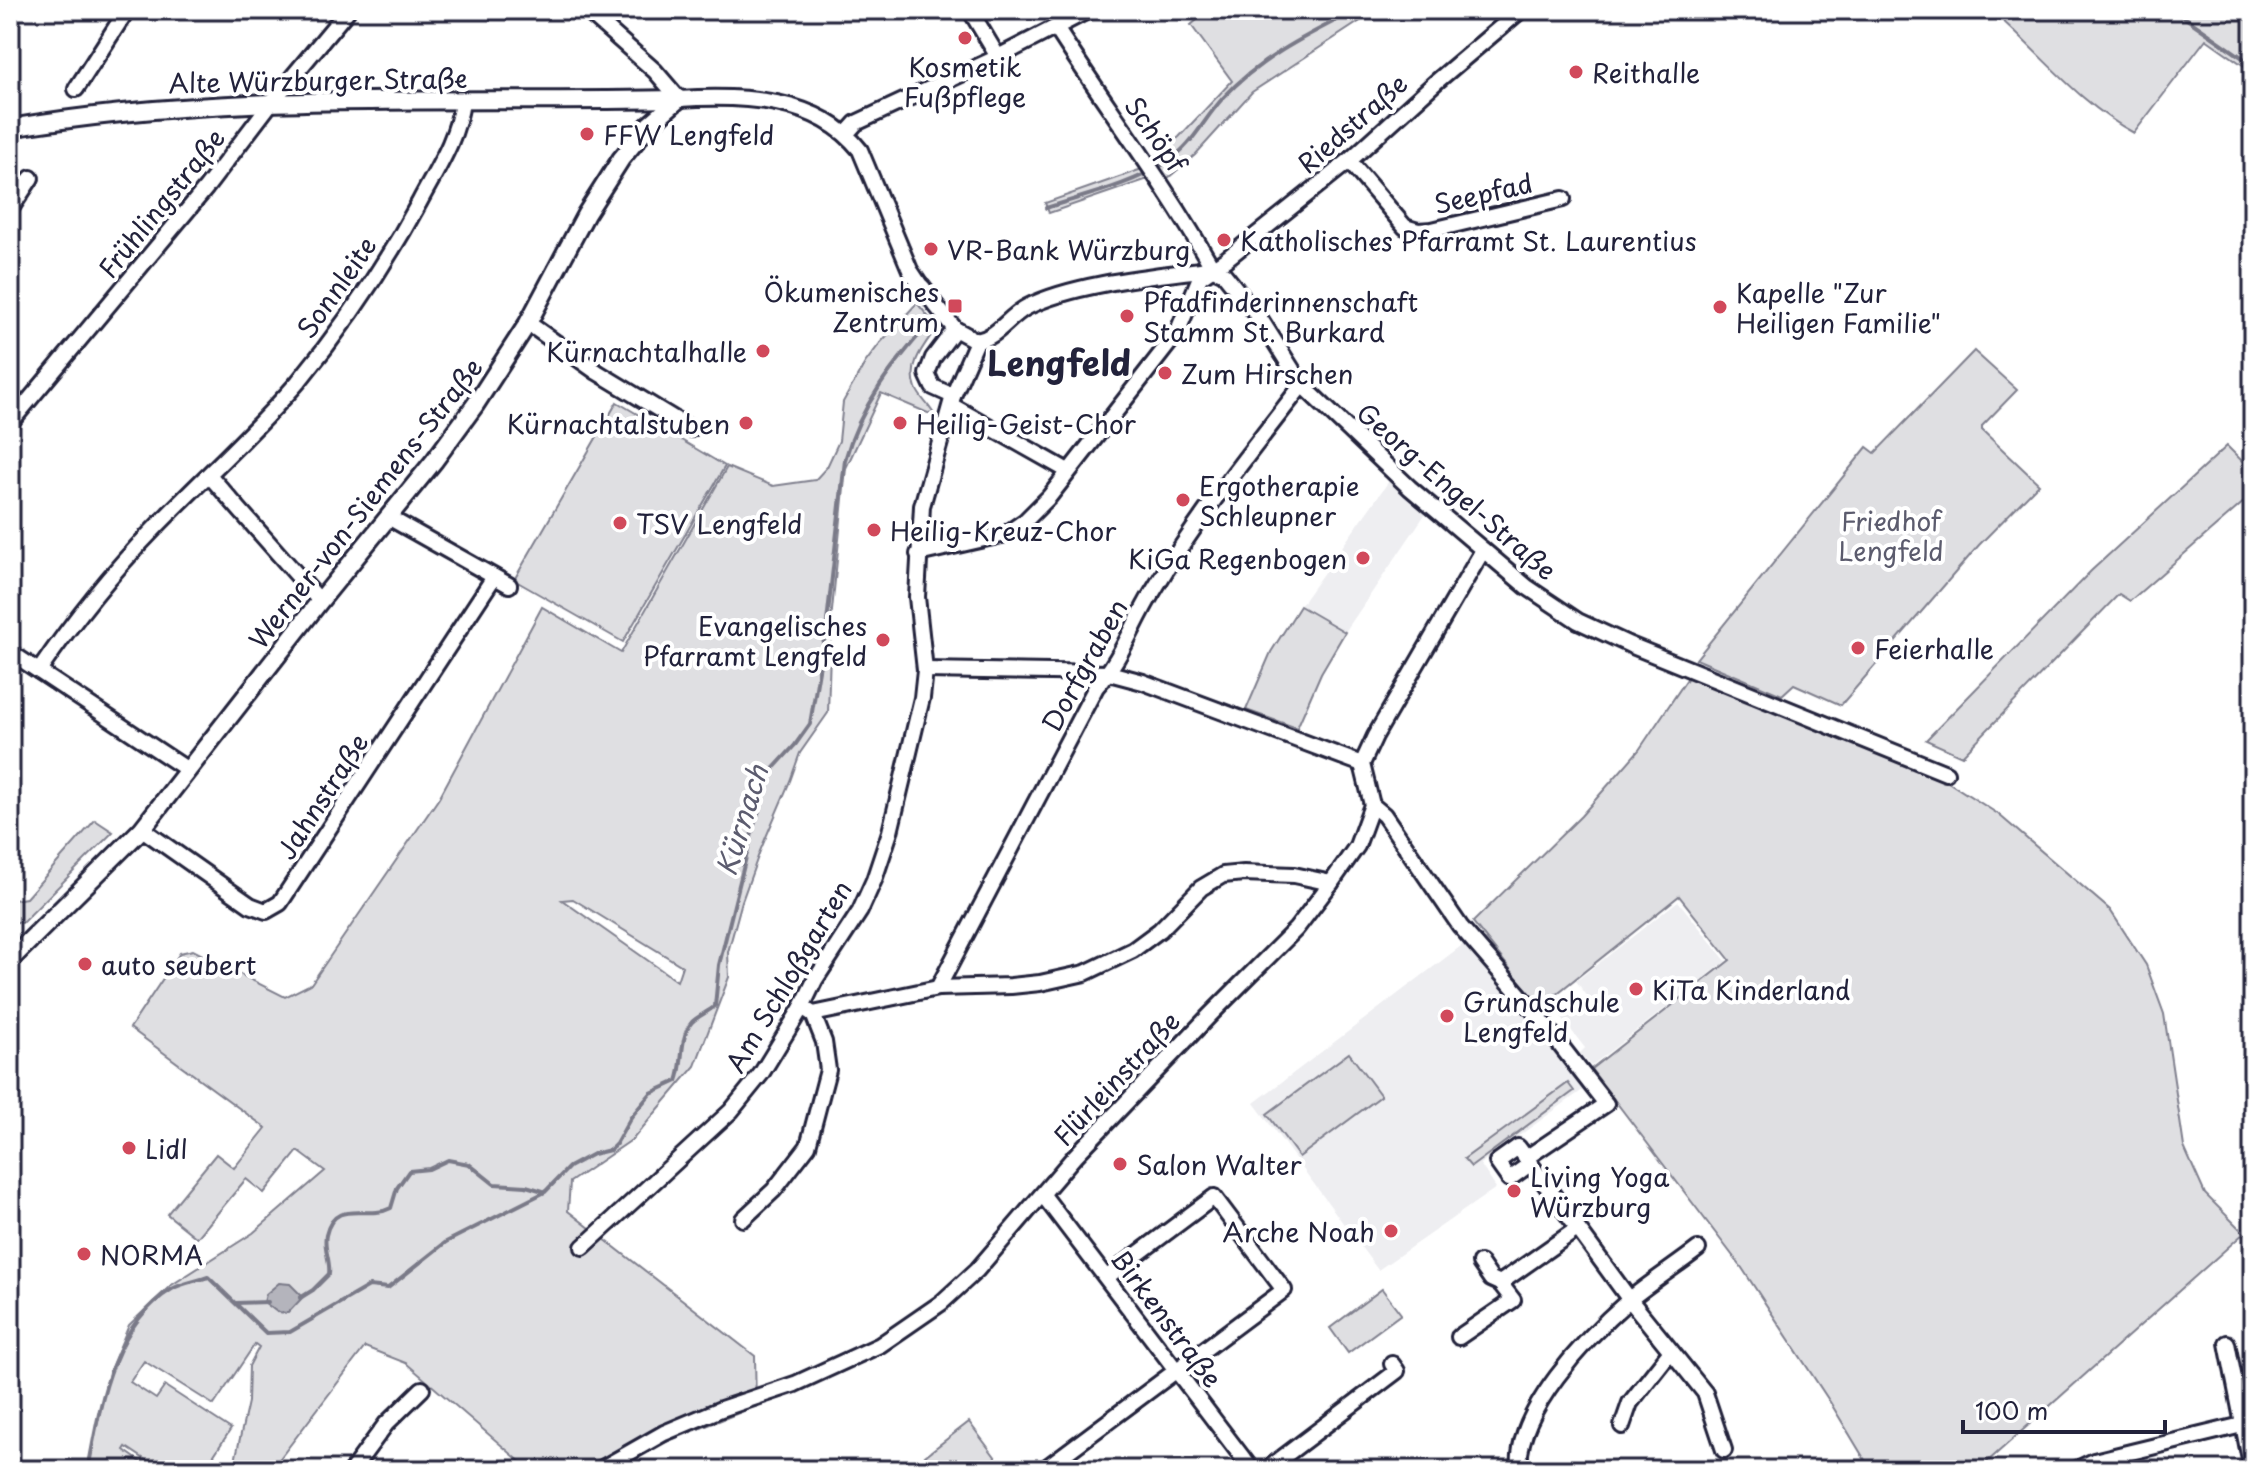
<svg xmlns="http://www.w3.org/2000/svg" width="2263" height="1480" viewBox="0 0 2263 1480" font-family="'Playpen Sans',sans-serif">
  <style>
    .built { fill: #eeeef1 }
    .green { fill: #dfdfe2; stroke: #80808e; stroke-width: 2; fill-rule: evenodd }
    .water { fill: #b4b4bc; stroke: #7a7a88; stroke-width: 2 }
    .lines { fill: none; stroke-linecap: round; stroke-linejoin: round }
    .stream { stroke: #7a7a88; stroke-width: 4 }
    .minor-casing { stroke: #22223b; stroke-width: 20 }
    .tertiary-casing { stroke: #22223b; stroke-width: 22 }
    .minor { stroke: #fff; stroke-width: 14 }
    .tertiary { stroke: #fff; stroke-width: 16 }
    .poi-dot { fill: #d1495b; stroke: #fff; stroke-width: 3 }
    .labels { text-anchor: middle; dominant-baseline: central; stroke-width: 8; stroke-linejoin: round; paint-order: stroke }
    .poi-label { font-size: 26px; fill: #22223b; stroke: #fff; text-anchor: start }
    .street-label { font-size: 26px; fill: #22223b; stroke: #fff }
    .park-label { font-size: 26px; fill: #5b5b6d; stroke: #fff }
    .water-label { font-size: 28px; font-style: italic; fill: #5c5c6f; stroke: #fff }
    .district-label { font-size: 34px; font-weight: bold; fill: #22223b; stroke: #fff }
  </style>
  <rect width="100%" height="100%" fill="#fff"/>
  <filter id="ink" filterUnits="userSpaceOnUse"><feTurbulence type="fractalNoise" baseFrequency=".0125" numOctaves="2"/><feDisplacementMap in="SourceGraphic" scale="16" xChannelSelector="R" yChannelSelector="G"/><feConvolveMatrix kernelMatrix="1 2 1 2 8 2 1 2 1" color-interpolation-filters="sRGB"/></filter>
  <g filter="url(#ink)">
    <!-- built -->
    <g class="built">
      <polygon points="1389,481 1426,513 1345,632 1300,606"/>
      <polygon points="1678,901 1726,961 1591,1066 1580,1053 1585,1048 1561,1017 1588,997 1576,981"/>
      <polygon points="1465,943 1584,1089 1480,1164 1496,1188 1378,1270 1254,1103"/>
    </g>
    <!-- green -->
    <g class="green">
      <polygon points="1209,10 1377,10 1252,92 1195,155 1168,178 1145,180 1049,213 1045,203 1139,170 1179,137 1232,81 1191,25"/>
      <path d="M2009,10h244v62l-47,-33 -72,94c-51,-27 -89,-74 -132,-113z"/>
      <path d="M917,303l20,24c-13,19 -30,37 -21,61 4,10 14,18 19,28l-54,-23 -35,75 -15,153 -3,92 -28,40 -10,28 -30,70 -18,50 -14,51 1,25 -34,89 -62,73 -63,43 -2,29 187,145 1,50 -110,44 -33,20h-83l-124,-107 -41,-16 -94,123h-38l15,-68 1,-36 10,-19 -4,-3 -41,61 -70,-44 -14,21 26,17 9,-13 66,43 -27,41h-43l-35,-23 -2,3 28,20h-65l22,-98 20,-47 41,-39 83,-53 72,-62 -27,-20 -34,42 -18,-14 -49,59 -30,-24 49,-60 18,14 32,-40 -136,-100 50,-75 13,-3 92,47 26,-13 128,-186 103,-191 79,46 106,-186 46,19 42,-6 12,-13 12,-26 4,-39 22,-39 16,-21zM573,899l109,67 -5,15 -115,-81z"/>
      <polygon points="1974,351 2017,390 1982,426 1982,430 2039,484 1979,545 1841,705 1794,684 1782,695 1696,659 1867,447 1875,453"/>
      <polygon points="617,402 725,466 623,642 514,580"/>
      <polygon points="2227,446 2253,472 2253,494 2130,601 2119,594 1962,756 1926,740 2091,571"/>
      <polygon points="1300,606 1345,632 1321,673 1297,728 1246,710 1271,652"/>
      <polygon points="1689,676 1940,777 1998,814 2110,910 2146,965 2164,1014 2184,1147 2205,1194 2244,1233 1978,1470 1871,1470 1830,1402 1742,1268 1591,1069 1730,960 1679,896 1540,1007 1473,922 1581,816 1639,750"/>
      <polygon points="95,820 113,832 22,923 10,921 10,897 14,900 26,898"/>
      <polygon points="1349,1053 1381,1096 1299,1157 1267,1114"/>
      <polygon points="1568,1083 1574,1091 1471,1167 1464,1159"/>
      <polygon points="1382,1289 1401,1314 1348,1353 1330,1328"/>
      <polygon points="969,1422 1005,1470 936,1470 925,1456"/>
    </g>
    <!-- water -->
    <polygon class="water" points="279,1283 290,1284 303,1297 288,1313 277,1312 264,1302 266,1294"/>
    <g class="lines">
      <!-- stream -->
      <g class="stream">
        <polyline points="2174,10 2253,65"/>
        <path d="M1046,208c40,-13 85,-23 121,-46 26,-17 36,-42 56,-64 37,-40 86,-64 133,-88"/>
        <path d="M300,1298l13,-8 16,-16c2,-13 -6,-26 -3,-39 9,-38 41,-14 65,-27l6,-20 12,-17 20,-2 19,-9 21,4 25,20 32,2 17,5"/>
        <polyline points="236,1303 268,1302"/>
        <path d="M88,1470c12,-64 23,-144 84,-181 10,-6 25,-8 36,-12l58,56 24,-1 79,-46 19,2 58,-46 99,-50 24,-25 24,-13 17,-4 6,-6 15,-27 20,-24 26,-12c7,-18 2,-44 15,-59 6,-6 16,-10 23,-16l4,-41 35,-140 19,-56 22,-24 15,-21 17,-102 18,-162c15,-55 50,-98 87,-140"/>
      </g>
      <!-- minor casing -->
      <g class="minor-casing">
        <g id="minor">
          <path d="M586,10l69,61 24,28c62,-4 139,-2 181,51l50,120 12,18"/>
          <polyline points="970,10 998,57"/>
          <path d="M1056,28c52,81 110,157 157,241"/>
          <polyline points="76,89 127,10"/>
          <polyline points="847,133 856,123 998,57 1089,10"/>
          <polyline points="1349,161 1405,227 1418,231 1432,230 1563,199"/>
          <polyline points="10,210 31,178"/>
          <polyline points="1213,269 1224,274 1261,320 1302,385 1410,488 1527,587 1578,621 1630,645 1946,773"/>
          <path d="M925,292l30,37 22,12c21,-4 31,-24 50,-34 48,-24 128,-31 181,-38"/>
          <polyline points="528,323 597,372 691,429"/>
          <polyline points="953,396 933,387 927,374 933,358 955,329"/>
          <polyline points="951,405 1068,471"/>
          <polyline points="10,423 206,188 270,104 348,10"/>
          <polyline points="209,475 320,601"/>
          <polyline points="388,517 509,585"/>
          <polyline points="918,554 1006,534 1025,521 1049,497 1177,333 1200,277 1225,260 1349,161 1436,82 1521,10"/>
          <polyline points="10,652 188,770"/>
          <polyline points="925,670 1109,673 1143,682 1362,764"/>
          <path d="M39,671c34,-50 72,-98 114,-141 48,-50 100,-96 145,-148 46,-56 88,-118 122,-181 17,-32 38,-64 42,-100"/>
          <polyline points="1372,805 1384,815 1460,926 1533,1010 1606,1104 1526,1158"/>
          <polyline points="142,829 250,905 266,911 280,903 494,577"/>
          <path d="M938,988l158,-301c25,-27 37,-63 56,-94 44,-74 98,-141 150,-208"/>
          <polyline points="802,1007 813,1014 938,988 1011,986 1040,983 1085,973 1133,950 1160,930 1201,888 1223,875 1244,873 1294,875 1331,883"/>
          <polyline points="1530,1164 1509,1179 1497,1162 1518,1147 1630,1300 1705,1393 1724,1450"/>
          <polyline points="1043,1195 1252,1470"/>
          <polyline points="743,1219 774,1190 808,1146 828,1070 824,1042 813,1014"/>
          <polyline points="583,1247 731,1111 761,1074 802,1007 815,980 860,911 874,880 890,832 922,698 925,670 917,597 922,506 953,396 977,341"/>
          <polyline points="1480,1263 1491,1279 1500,1283"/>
          <polyline points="1459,1337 1513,1300 1500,1283 1577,1229"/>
          <polyline points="2227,1343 2252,1470"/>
          <polyline points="1622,1426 1630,1403 1671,1351"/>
          <polyline points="352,1470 386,1424 422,1389"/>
          <polyline points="599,1470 664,1433 721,1409 795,1384 880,1345 941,1303 977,1270 1074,1157 1210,1015 1296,929 1331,883 1357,846 1372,805 1362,764 1375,736 1483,550"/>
          <polyline points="1043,1470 1284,1290 1214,1197 1107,1277"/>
          <polyline points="1266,1470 1397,1371 1392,1364"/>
          <path d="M1520,1470c-7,-57 69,-135 109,-170 22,-18 47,-34 69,-51"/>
          <polyline points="2075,1470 2094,1461 2242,1425"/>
        </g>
      </g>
      <!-- tertiary casing -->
      <g class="tertiary-casing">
        <g id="tertiary">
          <path d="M10,128c221,-38 446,-24 669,-29"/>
          <polyline points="922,288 925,292"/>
          <polyline points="10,960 142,829 320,601 434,461 475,405 528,323 586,214 621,159 649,125 679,99"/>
        </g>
      </g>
      <!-- minor -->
      <use href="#minor" class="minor"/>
      <!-- tertiary -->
      <use href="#tertiary" class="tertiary"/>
    </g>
  </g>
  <!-- markers -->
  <g class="poi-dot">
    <circle cx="965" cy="38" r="8"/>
    <circle cx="1576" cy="72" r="8"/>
    <circle cx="587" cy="134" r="8"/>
    <circle cx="1224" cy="240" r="8"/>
    <circle cx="931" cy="249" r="8"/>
    <rect x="947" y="298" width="16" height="16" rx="4"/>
    <circle cx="1720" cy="307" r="8"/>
    <circle cx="1127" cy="316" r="8"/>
    <circle cx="763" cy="351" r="8"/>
    <circle cx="1165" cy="373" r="8"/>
    <circle cx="746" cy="423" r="8"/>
    <circle cx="900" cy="423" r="8"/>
    <circle cx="1183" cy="500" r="8"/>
    <circle cx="620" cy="523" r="8"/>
    <circle cx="874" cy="530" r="8"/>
    <circle cx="1363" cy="558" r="8"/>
    <circle cx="883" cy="640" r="8"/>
    <circle cx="1858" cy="648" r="8"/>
    <circle cx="85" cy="964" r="8"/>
    <circle cx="1636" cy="989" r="8"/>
    <circle cx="1447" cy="1016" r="8"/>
    <circle cx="129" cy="1148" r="8"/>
    <circle cx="1120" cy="1164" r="8"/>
    <circle cx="1514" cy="1191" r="8"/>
    <circle cx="1391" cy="1231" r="8"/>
    <circle cx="84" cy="1254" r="8"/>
  </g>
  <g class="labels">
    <!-- poi labels -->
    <g class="poi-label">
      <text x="965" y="66" text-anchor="middle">Kosmetik<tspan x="965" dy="30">Fußpflege</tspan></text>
      <text x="1592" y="72">Reithalle</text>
      <text x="603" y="134">FFW Lengfeld</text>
      <text x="1240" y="240">Katholisches Pfarramt St. Laurentius</text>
      <text x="947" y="249">VR-Bank Würzburg</text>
      <text x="939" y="291" text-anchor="end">Ökumenisches<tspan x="939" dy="30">Zentrum</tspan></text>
      <text x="1736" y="292">Kapelle "Zur<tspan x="1736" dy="30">Heiligen Familie"</tspan></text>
      <text x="1143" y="301">Pfadfinderinnenschaft<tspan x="1143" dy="30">Stamm St. Burkard</tspan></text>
      <text x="747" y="351" text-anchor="end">Kürnachtalhalle</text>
      <text x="1181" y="373">Zum Hirschen</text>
      <text x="730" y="423" text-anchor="end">Kürnachtalstuben</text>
      <text x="916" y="423">Heilig-Geist-Chor</text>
      <text x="1199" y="485">Ergotherapie<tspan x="1199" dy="30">Schleupner</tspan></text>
      <text x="636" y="523">TSV Lengfeld</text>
      <text x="890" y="530">Heilig-Kreuz-Chor</text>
      <text x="1347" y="558" text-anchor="end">KiGa Regenbogen</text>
      <text x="867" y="625" text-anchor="end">Evangelisches<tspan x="867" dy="30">Pfarramt Lengfeld</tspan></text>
      <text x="1874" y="648">Feierhalle</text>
      <text x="101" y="964">auto seubert</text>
      <text x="1652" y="989">KiTa Kinderland</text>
      <text x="1463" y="1001">Grundschule<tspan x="1463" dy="30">Lengfeld</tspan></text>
      <text x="145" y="1148">Lidl</text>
      <text x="1136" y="1164">Salon Walter</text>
      <text x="1530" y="1176">Living Yoga<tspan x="1530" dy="30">Würzburg</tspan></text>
      <text x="1375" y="1231" text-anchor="end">Arche Noah</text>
      <text x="100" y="1254">NORMA</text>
    </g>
    <!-- street labels -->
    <g class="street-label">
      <text transform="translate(318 80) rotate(-1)">Alte Würzburger Straße</text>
      <text transform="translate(1352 123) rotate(-41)">Riedstraße</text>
      <text transform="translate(1156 134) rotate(55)">Schöpf</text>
      <text transform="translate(1483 193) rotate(-13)">Seepfad</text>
      <text transform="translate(161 203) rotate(-51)">Frühlingstraße</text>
      <text transform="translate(336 287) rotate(-55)">Sonnleite</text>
      <text transform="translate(1457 491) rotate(41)">Georg-Engel-Straße</text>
      <text transform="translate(365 503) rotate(-52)">Werner-von-Siemens-Straße</text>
      <text transform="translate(1084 665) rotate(-61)">Dorfgraben</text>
      <text transform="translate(322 796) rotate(-57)">Jahnstraße</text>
      <text transform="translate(788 976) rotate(-59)">Am Schloßgarten</text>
      <text transform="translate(1116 1078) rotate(-47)">Flürleinstraße</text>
      <text transform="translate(1167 1318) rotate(53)">Birkenstraße</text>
    </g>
    <!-- park labels -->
    <g class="park-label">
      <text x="1891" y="520">Friedhof<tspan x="1891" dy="30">Lengfeld</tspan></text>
    </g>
    <!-- water labels -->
    <g class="water-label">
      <text transform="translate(741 820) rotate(-73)">Kürnach</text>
    </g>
    <!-- district labels -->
    <g class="district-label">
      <text x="1059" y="362">Lengfeld</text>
    </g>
  </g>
  <!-- margin -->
  <rect width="2263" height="1480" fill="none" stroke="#fff" stroke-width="40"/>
  <rect x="20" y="20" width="2223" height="1440" fill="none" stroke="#22223b" stroke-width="3" filter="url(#ink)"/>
  <!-- scale -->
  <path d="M1963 1420v12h202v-12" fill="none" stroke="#22223b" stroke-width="4"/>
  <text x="1975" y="1420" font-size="24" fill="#22223b" stroke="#ffffff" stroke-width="6" paint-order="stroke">100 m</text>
</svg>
